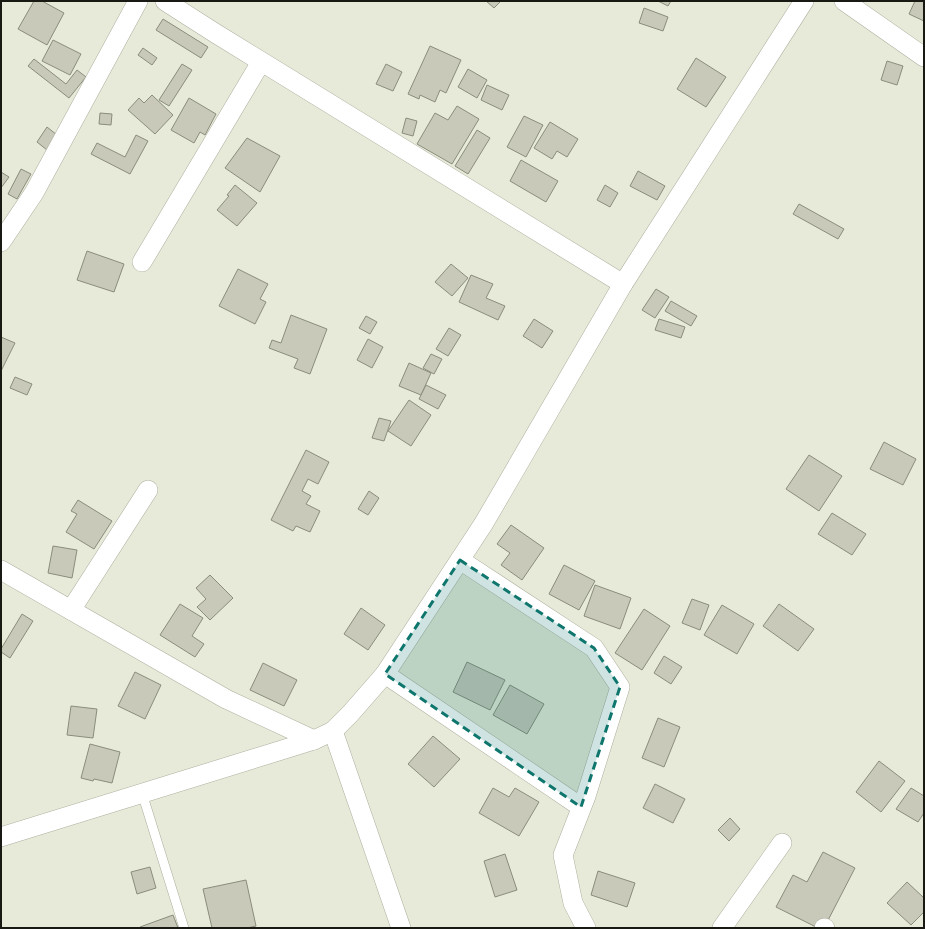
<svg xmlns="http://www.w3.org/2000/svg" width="925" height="929" viewBox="0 0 925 929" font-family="'Noto Serif',serif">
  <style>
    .building { fill: #c8c9b9; stroke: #8a8c7c }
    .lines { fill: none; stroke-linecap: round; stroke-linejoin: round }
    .lane-casing { stroke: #adae9e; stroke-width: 10 }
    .street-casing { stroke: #adae9e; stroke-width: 20 }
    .lane { stroke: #fff; stroke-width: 9 }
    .street { stroke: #fff; stroke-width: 19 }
    .marked { fill: #0f766e; fill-opacity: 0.2; stroke: #0f766e; stroke-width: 3; stroke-dasharray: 8 5; stroke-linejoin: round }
  </style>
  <rect width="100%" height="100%" fill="#e8ead9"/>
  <!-- building -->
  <g class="building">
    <polygon points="34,1 42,1 64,13 47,45 18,29"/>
    <polygon points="486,1 501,1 494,8"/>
    <polygon points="658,1 671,1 668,6"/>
    <polygon points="915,1 924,1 924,21 909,14"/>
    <polygon points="644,8 668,17 663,31 639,23"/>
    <polygon points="163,19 208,47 201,58 156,30"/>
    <polygon points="53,40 81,54 70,75 42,61"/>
    <polygon points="430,46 461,60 446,93 440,90 435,102 420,95 419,99 408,94"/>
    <polygon points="143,48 157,58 152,65 138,55"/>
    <polygon points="696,58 726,77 706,107 677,89"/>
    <polygon points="34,59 66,84 77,70 86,77 69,98 28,66"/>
    <polygon points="887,61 903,66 897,85 881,80"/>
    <polygon points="182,64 192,70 169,106 159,100"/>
    <polygon points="386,64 402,72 393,91 376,84"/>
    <polygon points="468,69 487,80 477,98 458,87"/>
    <polygon points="487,85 509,95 502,110 481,100"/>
    <polygon points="152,95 173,115 155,134 128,110 139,98 144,103"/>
    <polygon points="189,98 216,114 205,135 200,132 194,143 171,130"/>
    <polygon points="457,106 479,119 452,164 417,144 435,113 448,120"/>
    <polygon points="100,113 112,114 111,125 99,124"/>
    <polygon points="524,116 543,125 526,157 507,147"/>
    <polygon points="406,118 417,121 413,136 402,133"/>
    <polygon points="550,122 578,139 567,157 557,151 552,159 534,148"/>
    <polygon points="47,127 57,135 47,150 37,142"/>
    <polygon points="477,130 490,138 468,174 455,166"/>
    <polygon points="136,135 148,141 130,174 91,154 97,143 125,157"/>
    <polygon points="247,138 280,156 260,192 225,168"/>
    <polygon points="521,160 558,181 546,202 510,181"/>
    <polygon points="21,169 31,174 17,199 8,194"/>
    <polygon points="638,171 665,186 657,200 630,186"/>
    <polygon points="1,172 9,177 1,188"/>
    <polygon points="235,185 257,203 237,226 217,210 229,196 227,195"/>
    <polygon points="605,185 618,193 610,207 597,200"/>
    <polygon points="799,204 844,229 838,239 793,214"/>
    <polygon points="87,251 124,264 114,292 77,280"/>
    <polygon points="451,264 468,278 452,296 435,282"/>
    <polygon points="238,269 268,284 260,299 266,302 255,324 219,306"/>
    <polygon points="471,275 493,284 486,298 505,306 498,320 459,302"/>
    <polygon points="656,289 669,297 655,318 642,310"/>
    <polygon points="671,301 697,316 691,326 665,311"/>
    <polygon points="291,315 327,329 310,374 294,368 298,359 269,348 272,340 281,343"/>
    <polygon points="366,316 377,322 370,334 359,328"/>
    <polygon points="534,319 553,331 542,348 523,336"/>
    <polygon points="659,319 685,327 681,338 655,330"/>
    <polygon points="449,328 461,335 448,356 436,349"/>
    <polygon points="1,337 15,343 1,371"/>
    <polygon points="368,339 383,347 372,368 357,360"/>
    <polygon points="431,354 442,359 434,374 423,368"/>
    <polygon points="409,363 431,373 421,395 399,386"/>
    <polygon points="15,377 32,384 27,395 10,388"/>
    <polygon points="426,385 446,395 438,409 419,399"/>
    <polygon points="409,400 431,415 411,446 388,431"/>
    <polygon points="379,418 391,421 384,441 372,438"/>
    <polygon points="884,442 916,459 903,485 870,469"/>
    <polygon points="306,450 329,462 318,484 308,479 302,491 311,496 306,504 320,511 310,532 296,526 293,531 271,520"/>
    <polygon points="809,455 842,476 819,511 786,489"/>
    <polygon points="369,491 379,498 368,515 358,509"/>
    <polygon points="78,500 112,521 94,549 66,532 77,514 71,511"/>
    <polygon points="832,513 866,534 852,555 818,534"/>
    <polygon points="511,525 544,548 522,580 501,565 510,553 497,544"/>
    <polygon points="53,546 77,550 72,578 48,573"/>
    <polygon points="564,565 595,581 579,610 549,594"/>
    <polygon points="210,575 233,598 210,620 197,607 206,599 196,588"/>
    <polygon points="595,585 631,598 620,629 584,616"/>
    <polygon points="692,599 709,605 700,630 682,623"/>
    <polygon points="180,604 203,618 192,636 204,644 195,657 160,635"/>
    <polygon points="779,604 814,629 798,651 763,626"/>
    <polygon points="722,605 754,624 737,654 704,635"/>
    <polygon points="361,608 385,625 368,650 344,634"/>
    <polygon points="644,609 670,626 642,670 615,653"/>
    <polygon points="22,614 33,621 10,658 1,652 1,649"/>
    <polygon points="664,656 682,667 671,684 654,673"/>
    <polygon points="467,662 505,680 490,710 453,692"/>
    <polygon points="263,663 297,680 284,706 250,690"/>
    <polygon points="135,672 161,685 145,719 118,706"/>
    <polygon points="510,685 544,704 527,734 493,715"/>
    <polygon points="71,706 97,709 93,738 67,735"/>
    <polygon points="658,718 680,727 664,767 642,758"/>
    <polygon points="433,736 460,759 434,787 408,764"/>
    <polygon points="90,744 120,752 112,783 94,779 93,781 81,778"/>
    <polygon points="879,761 905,781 881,812 856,792"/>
    <polygon points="655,784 685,799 673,823 643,808"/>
    <polygon points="493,788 509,797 515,788 539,802 519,836 479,813"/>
    <polygon points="911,788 924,796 924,813 918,822 896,809"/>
    <polygon points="730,818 740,829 729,841 718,830"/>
    <polygon points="823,852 855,868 824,928 818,928 776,907 793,875 807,882"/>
    <polygon points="505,854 517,890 495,897 484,861"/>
    <polygon points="150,867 156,888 137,894 131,872"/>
    <polygon points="598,871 635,883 627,907 591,895"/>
    <polygon points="246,880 256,926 247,928 212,928 203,889"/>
    <polygon points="907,882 924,898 924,912 911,925 887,903"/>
    <polygon points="173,915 178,928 140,928 140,927"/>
  </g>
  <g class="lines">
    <!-- lane casing -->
    <g class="lane-casing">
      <polyline id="lane" points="142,793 184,928"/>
    </g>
    <!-- street casing -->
    <g class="street-casing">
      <g id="street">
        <polyline points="165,1 215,33 623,284"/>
        <polyline points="844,1 924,57"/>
        <polyline points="1,242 34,193 138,1"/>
        <polyline points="142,262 261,62"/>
        <polyline points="460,560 594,648 620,687 586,796 563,855 573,903 586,928"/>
        <polyline points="1,570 226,699 314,740"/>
        <polyline points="71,610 148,490"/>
        <polyline points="385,674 581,807"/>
        <polyline points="333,731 401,928"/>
        <polyline points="1,837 314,740 333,731 350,714 385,674 484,523 623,284 804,1"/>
        <polyline points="722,928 782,843"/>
        <polyline points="824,928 825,928"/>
      </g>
    </g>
    <!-- lane -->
    <use href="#lane" class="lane"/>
    <!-- street -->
    <use href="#street" class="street"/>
  </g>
  <!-- marked area -->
  <path class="marked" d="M460,560l134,88 26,39 -39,120 -196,-133z"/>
  <!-- border -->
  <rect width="925" height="929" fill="none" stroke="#181913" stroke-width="4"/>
</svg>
